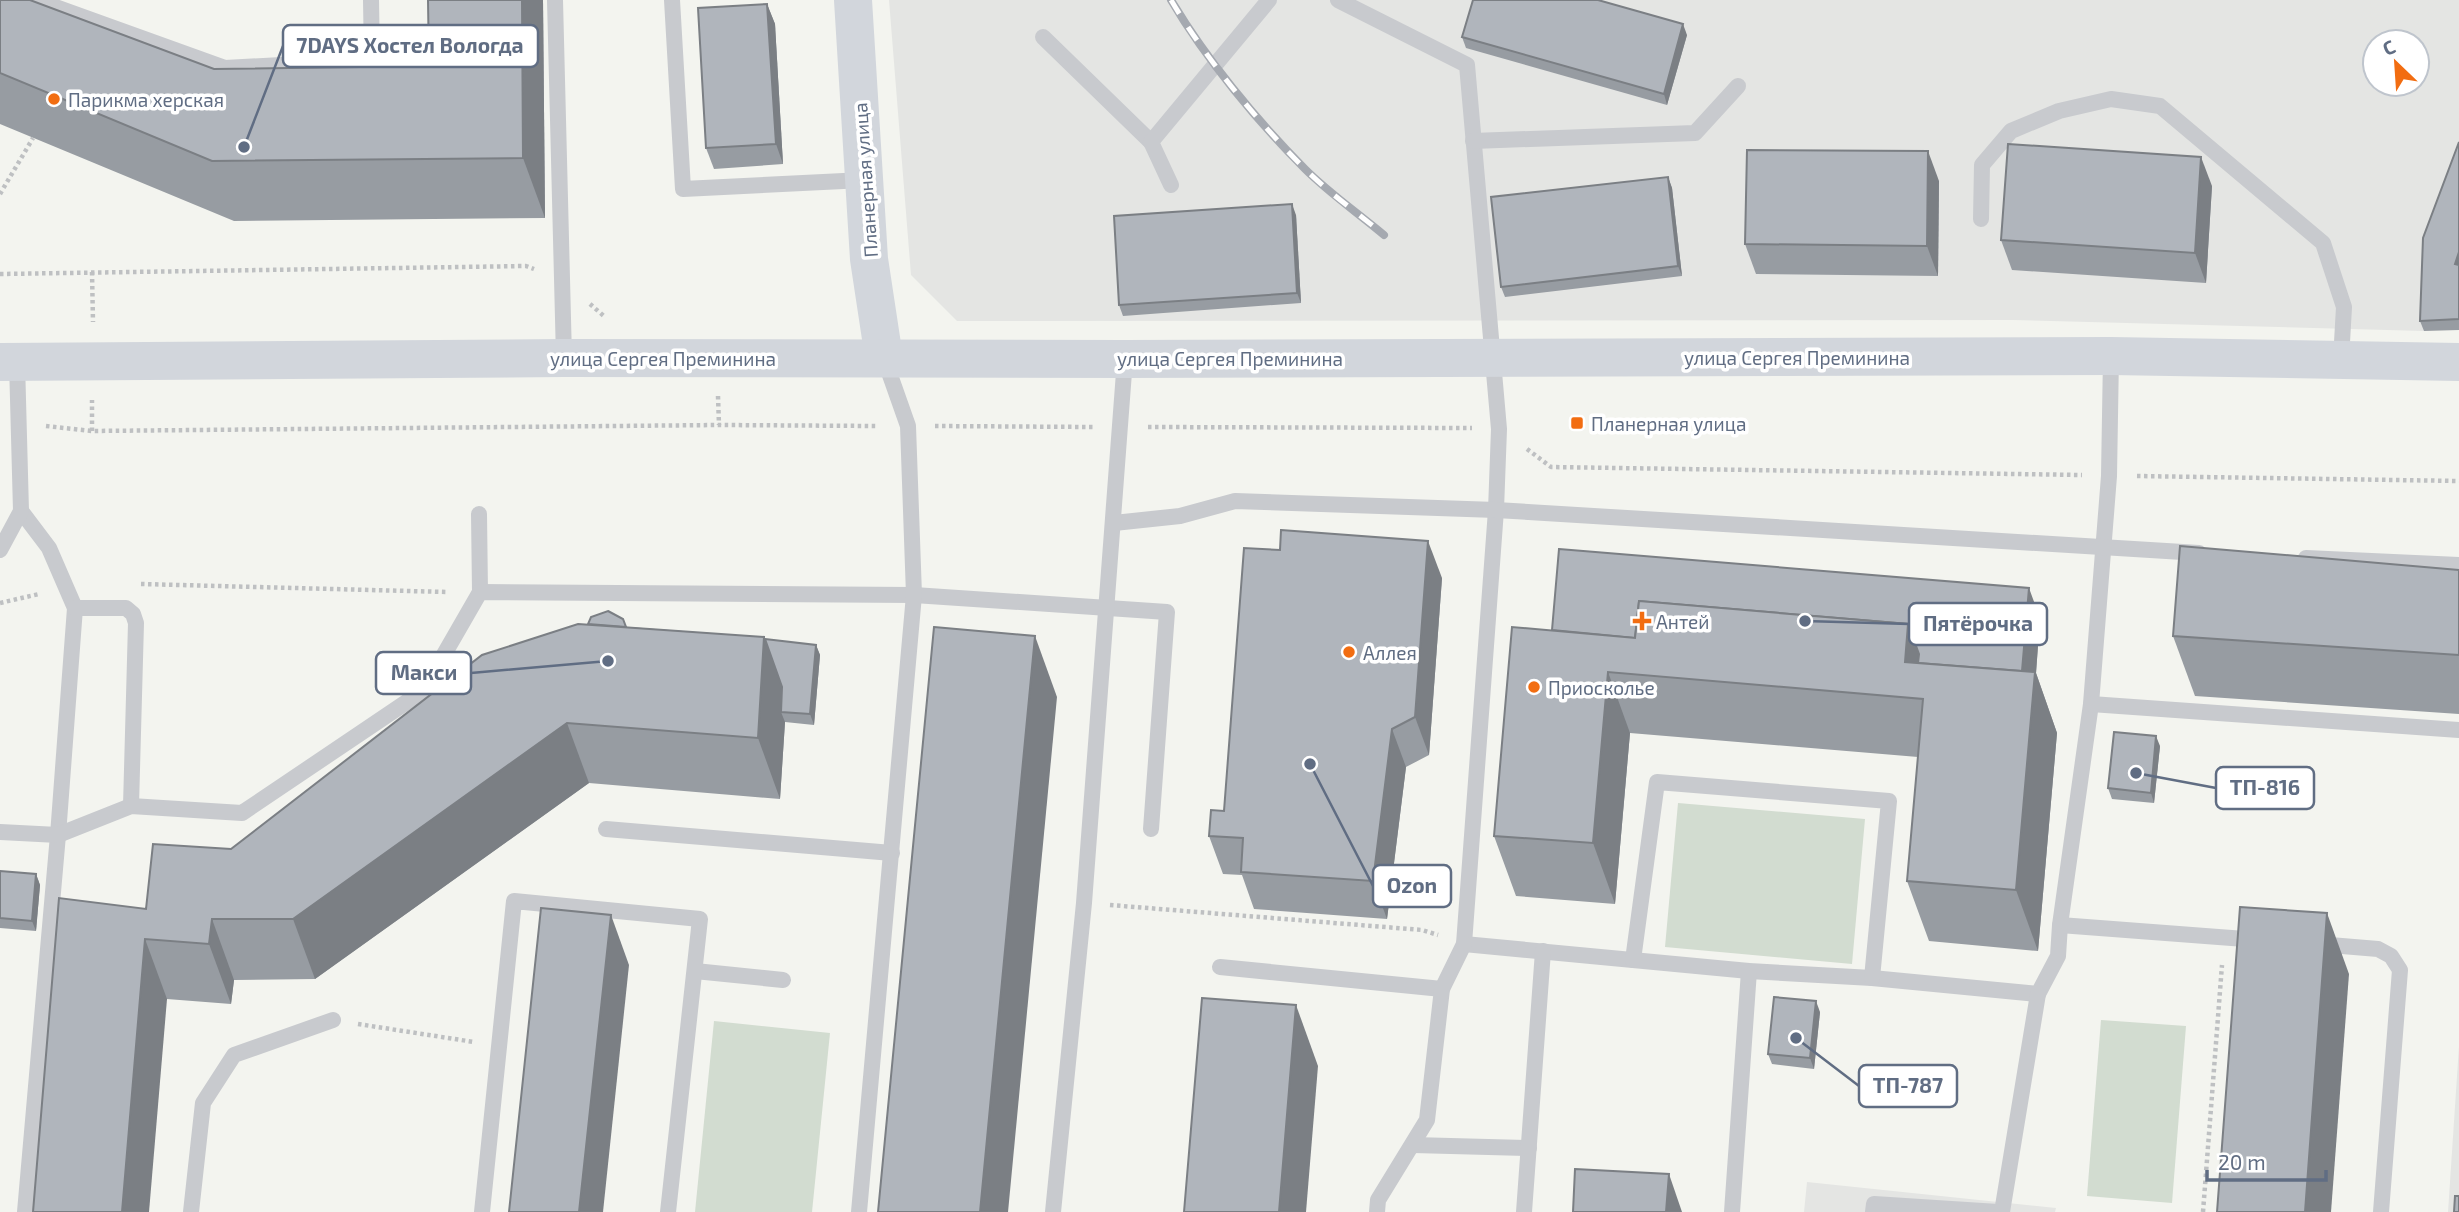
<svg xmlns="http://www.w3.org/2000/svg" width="2459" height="1212" viewBox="0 0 2459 1212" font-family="'Exo 2',sans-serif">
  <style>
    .built { fill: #e4e5e3; fill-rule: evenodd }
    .green { fill: #d2dcd0 }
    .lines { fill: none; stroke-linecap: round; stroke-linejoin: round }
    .path { stroke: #bec0c2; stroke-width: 4.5; stroke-dasharray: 3.5 3.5; stroke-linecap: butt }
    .lane { stroke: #c8cace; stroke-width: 16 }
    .secondary { stroke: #d2d6dc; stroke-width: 38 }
    .rail-casing { stroke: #a5a9b0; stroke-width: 8 }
    .rail { stroke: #fff; stroke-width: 5; stroke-dasharray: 16; stroke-linecap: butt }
    .wall { fill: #979ca2 }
    .shaded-wall { fill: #7b7f84 }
    .building { fill: #b0b5bc; stroke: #7b7f84; stroke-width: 2 }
    .poi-dot { fill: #f26d11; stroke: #fff; stroke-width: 2.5 }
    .labels { text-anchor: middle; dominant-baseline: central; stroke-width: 7; stroke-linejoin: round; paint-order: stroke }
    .poi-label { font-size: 19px; fill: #606d83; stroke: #fff; text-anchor: start }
    .street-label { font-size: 19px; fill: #606d83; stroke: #fff }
    .leader { fill: none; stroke: #606d83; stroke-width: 2.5 }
    .callout-dot { fill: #606d83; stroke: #fff; stroke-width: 2.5 }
    .callout { fill: #fff; stroke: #606d83; stroke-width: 2.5 }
    .callout-label { font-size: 21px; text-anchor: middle; font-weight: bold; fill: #606d83 }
  </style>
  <rect width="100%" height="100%" fill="#f3f4ef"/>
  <!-- built -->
  <g class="built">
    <path d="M889,0h1570v163l-32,86 -3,82 -411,-11 -1056,1 -46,-46zM2375,42h42v42h-42z"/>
    <polygon points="2459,1046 2459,1212 2448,1212"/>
    <polygon points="1807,1182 2056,1208 2055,1212 1804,1212"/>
  </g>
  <!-- green -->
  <g class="green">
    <polygon points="1678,803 1865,819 1852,964 1665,947"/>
    <polygon points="2101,1020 2186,1026 2172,1203 2087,1196"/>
    <polygon points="714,1021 830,1033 812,1212 695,1212"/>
  </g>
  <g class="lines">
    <!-- path -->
    <g class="path">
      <polyline points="0,194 33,138"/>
      <polyline points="92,272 93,322"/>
      <polyline points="0,274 526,266 534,269"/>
      <polyline points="590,304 605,317"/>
      <polyline points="718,396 719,425"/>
      <polyline points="46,426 92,431 719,425 877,426"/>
      <polyline points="935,426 1094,427"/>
      <polyline points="1148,427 1472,428"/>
      <polyline points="92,431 92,400"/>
      <polyline points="1527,449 1551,467 2082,475"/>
      <polyline points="2137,476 2459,481"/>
      <polyline points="141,584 447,592"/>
      <polyline points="0,603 39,594"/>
      <polyline points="1110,905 1422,930 1438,935"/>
      <polyline points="358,1024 474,1042"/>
      <polyline points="2203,1212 2222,965"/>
    </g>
    <!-- lane -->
    <g class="lane">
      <polyline points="36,0 225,68 372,60 371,0"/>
      <polyline points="555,0 564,358"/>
      <polyline points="672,0 683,189 864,180"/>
      <polyline points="1338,0 1467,65 1499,429 1496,510 1464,944 1749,971 1872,978 2038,994 2058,956 2060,925 2091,704 2109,476 2111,356"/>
      <polyline points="1043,37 1151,142"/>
      <polyline points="1473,141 1695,133 1738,86"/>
      <polyline points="1171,185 1151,142 1269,0"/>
      <polyline points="1981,219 1982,165 2011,131 2059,111 2111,99 2160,106 2323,243 2344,307 2341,360"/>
      <polyline points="21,511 49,548 75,608 58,835 25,1212"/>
      <polyline points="479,514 480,592"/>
      <polyline points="1114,523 1180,516 1235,501 1496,510 2199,553"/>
      <polyline points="0,550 21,511 17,362"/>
      <polyline points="2306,558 2459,565"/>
      <polyline points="75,608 126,608 133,614 136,623 131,806"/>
      <polyline points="2091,704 2459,730"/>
      <polyline points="606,829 892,853"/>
      <polyline points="0,832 58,835 131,806 242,813 423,691 480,592 914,595 1167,612 1151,829"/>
      <polyline points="2060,925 2258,940"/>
      <polyline points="2318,944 2378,949 2391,956 2400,970 2381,1212"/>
      <polyline points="1633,960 1657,782 1889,801 1872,978"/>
      <polyline points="1220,967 1442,989"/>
      <polyline points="695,971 783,980"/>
      <polyline points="1413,1145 1529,1148"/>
      <polyline points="191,1212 203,1103 234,1055 333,1020"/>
      <polyline points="482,1212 514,901 700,919 668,1212"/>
      <polyline points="859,1212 914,595 908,426 884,358"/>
      <polyline points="1053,1212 1084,903 1125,359"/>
      <polyline points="1377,1212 1378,1200 1427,1120 1442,989 1464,944"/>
      <polyline points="1524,1212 1543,951"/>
      <polyline points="1732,1212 1749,971"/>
      <polyline points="1873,1212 1874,1204 1998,1212"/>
      <polyline points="2002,1212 2038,994"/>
    </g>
    <!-- secondary -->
    <g class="secondary">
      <polyline points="853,0 869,259 884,358"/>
      <polyline points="0,362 564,358 1125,359 2111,356 2459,362"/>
    </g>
    <!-- rail casing -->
    <g class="rail-casing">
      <path id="rail" d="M1171,0c35,59 86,121 134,169 24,24 53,44 79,66"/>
    </g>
    <!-- rail -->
    <use href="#rail" class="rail"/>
  </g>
  <!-- wall -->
  <g class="wall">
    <polygon points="0,0 214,69 429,66 543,0 545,218 234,221 0,124"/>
    <polygon points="767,4 775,24 783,164 714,169 706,148"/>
    <polygon points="1687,35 1667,105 1466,48 1462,37"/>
    <polygon points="2459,142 2459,330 2424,331 2420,321"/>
    <polygon points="1668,177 1672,188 1682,276 1505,297 1501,287"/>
    <polygon points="1939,181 1938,276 1756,274 1745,244"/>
    <polygon points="2212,186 2206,283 2012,270 2001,240"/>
    <polygon points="1296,215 1301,303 1123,316 1119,305"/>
    <polygon points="2459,570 2459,714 2195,696 2173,636"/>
    <polygon points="1442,578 1429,755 1406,767 1387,919 1254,909 1242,875 1223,874 1209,836 1224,811"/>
    <polygon points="2040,618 2036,673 2057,733 2038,951 1929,941 1907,881 1918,757 1630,733 1615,904 1516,896 1494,836 1552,630"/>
    <polygon points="588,624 764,637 765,639 816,645 820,655 814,725 785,722 780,799 589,783 315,979 234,980 231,1004 167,999 33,1212 146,909 231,849"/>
    <polygon points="2160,746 2154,803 2112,799 2108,788"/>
    <polygon points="0,871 36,874 40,885 36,931 0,928"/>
    <polygon points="1820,1012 1814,1069 1772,1064 1768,1054"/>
  </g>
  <!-- shaded-wall -->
  <g class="shaded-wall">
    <polygon points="522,0 543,0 545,218 523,158"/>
    <polygon points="767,4 775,24 783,164 776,144"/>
    <polygon points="1683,24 1687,35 1667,105 1664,94"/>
    <polygon points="1928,151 1939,181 1938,276 1927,246"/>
    <polygon points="2201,157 2212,186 2206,283 2195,253"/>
    <polygon points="1668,177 1672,188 1682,276 1678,266"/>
    <polygon points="1292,204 1296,215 1301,303 1297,293"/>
    <polygon points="2459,252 2459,274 2455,264"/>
    <polygon points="1428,541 1442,578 1429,755 1415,717"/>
    <polygon points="2029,588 2040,618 2036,673 2057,733 2038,951 2016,890 2020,701"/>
    <polygon points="1908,624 1930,684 1905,662"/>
    <polygon points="1035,636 1057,697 1008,1212 980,1212"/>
    <polygon points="764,637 786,697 781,712 785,722 780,799 758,738"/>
    <polygon points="816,645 820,655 814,725 810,714"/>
    <polygon points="1608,672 1630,733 1615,904 1593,843"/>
    <polygon points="567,723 589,783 315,979 293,919"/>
    <polygon points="1392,729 1406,767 1387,919 1373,881"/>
    <polygon points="2156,736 2160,746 2154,803 2151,793"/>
    <polygon points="36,874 40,885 36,931 32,921"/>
    <polygon points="2327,913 2349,974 2331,1212 2305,1212"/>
    <polygon points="611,915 629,965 603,1212 579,1212"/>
    <polygon points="212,919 234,980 231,1004 209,944"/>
    <polygon points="145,939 167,999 149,1212 122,1212"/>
    <polygon points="1816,1001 1820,1012 1814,1069 1810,1058"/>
    <polygon points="1296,1005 1318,1066 1306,1212 1279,1212"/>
    <polygon points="1669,1174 1682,1212 1666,1212"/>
  </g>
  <!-- building -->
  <g class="building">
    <polygon points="0,0 30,0 214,69 429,66 428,0 522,0 523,158 212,161 0,73"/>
    <polygon points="1473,0 1598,0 1683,24 1664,94 1462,37"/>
    <polygon points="767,4 776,144 706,148 698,8"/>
    <polygon points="2459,142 2459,252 2455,264 2459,265 2459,319 2420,321 2423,238"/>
    <polygon points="2008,144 2201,157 2195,253 2001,240"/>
    <polygon points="1747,150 1928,151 1927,246 1745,244"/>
    <polygon points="1668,177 1678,266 1501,287 1491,197"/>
    <polygon points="1292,204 1297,293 1119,305 1114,216"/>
    <polygon points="1281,530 1428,541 1415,717 1392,729 1373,881 1241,872 1243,838 1209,836 1211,810 1224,811 1244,548 1280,550"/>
    <polygon points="2180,546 2459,570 2459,655 2173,636"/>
    <polygon points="1559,549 2029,588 2022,671 1918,663 1919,654 1908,624 1639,601 1635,638 1552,630"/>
    <polygon points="1639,601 1908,624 1905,662 2035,672 2016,890 1907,881 1923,699 1608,672 1593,843 1494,836 1512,627 1635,638"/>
    <polygon points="608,611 623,619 626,627 588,624 591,617"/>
    <polygon points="578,624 764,637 758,738 567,723 293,919 212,919 209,944 145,939 122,1212 33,1212 59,898 146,909 153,844 231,849 482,655"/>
    <polygon points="934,627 1035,636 980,1212 878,1212"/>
    <polygon points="765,639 816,645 810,714 781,712 782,687"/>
    <polygon points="2114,732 2156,736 2151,793 2108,788"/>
    <polygon points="0,871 36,874 32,921 0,918"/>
    <polygon points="2240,907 2327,913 2305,1212 2217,1212"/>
    <polygon points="541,908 611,915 579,1212 509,1212"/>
    <polygon points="1774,997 1816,1001 1810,1058 1768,1054"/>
    <polygon points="1202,998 1296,1005 1279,1212 1184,1212"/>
    <polygon points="1575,1169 1669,1174 1666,1212 1573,1212"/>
    <polygon points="2455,1196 2459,1196 2459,1212 2454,1212"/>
  </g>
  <!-- markers -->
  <g class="poi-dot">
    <circle cx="54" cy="99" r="7"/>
    <rect x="1570" y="416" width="14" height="14" rx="3.5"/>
    <path d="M1638.5 610.5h7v7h7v7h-7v7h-7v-7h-7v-7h7z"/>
    <circle cx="1349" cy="652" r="7"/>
    <circle cx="1534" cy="687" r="7"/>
  </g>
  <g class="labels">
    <!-- poi labels -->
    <g class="poi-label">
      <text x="68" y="99">Парикма херская</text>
      <text x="1591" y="423">Планерная улица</text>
      <text x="1656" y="621">Антей</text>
      <text x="1363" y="652">Аллея</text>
      <text x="1548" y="687">Приосколье</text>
    </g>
    <!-- street labels -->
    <g class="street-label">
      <text transform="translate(865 180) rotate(-94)">Планерная улица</text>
      <text x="1797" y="357">улица Сергея Преминина</text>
      <text x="663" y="358">улица Сергея Преминина</text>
      <text x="1230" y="358">улица Сергея Преминина</text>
    </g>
  </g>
  <!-- callouts -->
  <path class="leader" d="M244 147L283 46M1805 621L1909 624M608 661L471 673M2136 773L2216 788M1310 764L1373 886M1796 1038L1859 1086"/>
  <g class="callout-dot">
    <circle cx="244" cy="147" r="7"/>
    <circle cx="1805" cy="621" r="7"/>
    <circle cx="608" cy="661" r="7"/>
    <circle cx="2136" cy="773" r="7"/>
    <circle cx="1310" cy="764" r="7"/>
    <circle cx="1796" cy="1038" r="7"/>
  </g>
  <g class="callout">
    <rect x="283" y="25" width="255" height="42" rx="7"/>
    <rect x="1909" y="603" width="138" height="42" rx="7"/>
    <rect x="376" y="652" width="95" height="42" rx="7"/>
    <rect x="2216" y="767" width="98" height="42" rx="7"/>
    <rect x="1373" y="865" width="78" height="42" rx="7"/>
    <rect x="1859" y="1065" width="98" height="42" rx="7"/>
  </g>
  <g class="callout-label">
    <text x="410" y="53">7DAYS Хостел Вологда</text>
    <text x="1978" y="631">Пятёрочка</text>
    <text x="424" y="680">Макси</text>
    <text x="2265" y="795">ТП-816</text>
    <text x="1412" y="893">Ozon</text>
    <text x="1908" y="1093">ТП-787</text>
  </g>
  <!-- north arrow -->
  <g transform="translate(2396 63) rotate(335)"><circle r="33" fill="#ffffff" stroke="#bfc5cd" stroke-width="2"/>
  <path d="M0-5L12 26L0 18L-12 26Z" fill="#f26d11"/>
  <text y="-10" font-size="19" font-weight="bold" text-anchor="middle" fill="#606d83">С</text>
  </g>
  <!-- scale -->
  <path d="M2207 1170v10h119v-10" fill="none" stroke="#606d83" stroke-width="3.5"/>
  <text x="2218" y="1170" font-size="21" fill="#606d83" stroke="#ffffff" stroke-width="5" paint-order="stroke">20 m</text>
</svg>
